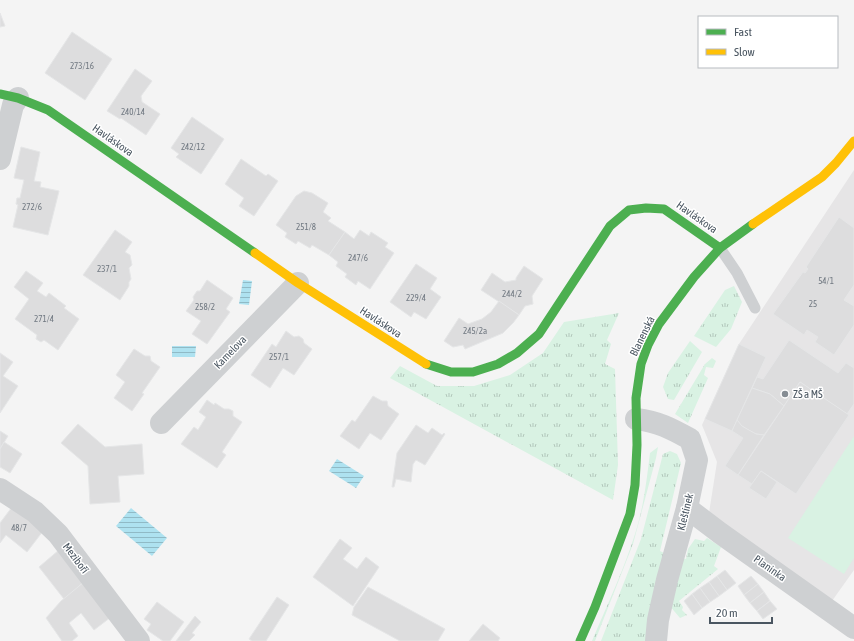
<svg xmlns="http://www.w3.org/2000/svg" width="854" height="641" viewBox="0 0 854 641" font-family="'Asap Condensed',sans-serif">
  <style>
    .education { fill: #e6e5e6 }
    .grass { fill: url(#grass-tufts) }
    .garden { fill: #d9f2e3 }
    .water { fill: url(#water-rules) }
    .building { fill: #ddddde; stroke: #e5e6e7 }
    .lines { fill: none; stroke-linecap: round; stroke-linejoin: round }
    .lane { stroke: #ced0d2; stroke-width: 11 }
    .street { stroke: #ced0d2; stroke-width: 22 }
    .fast { stroke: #4caf50; stroke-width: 9 }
    .slow { stroke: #ffc107; stroke-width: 9 }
    .poi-dot { fill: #868d94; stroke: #fff; stroke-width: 1.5 }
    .labels { text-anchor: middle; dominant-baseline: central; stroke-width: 3; stroke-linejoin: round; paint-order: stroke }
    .number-label { font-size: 9px; fill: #707881 }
    .street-label { font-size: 11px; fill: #4a5661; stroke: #fff }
    .poi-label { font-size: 11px; fill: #4a5661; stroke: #fff; text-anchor: start }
  </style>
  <defs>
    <pattern id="grass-tufts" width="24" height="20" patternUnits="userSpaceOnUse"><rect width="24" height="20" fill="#d9f2e3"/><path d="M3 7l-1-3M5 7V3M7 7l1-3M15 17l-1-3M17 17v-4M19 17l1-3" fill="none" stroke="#b2c7bb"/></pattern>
    <pattern id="water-rules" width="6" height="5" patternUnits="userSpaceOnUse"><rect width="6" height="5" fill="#aee2f0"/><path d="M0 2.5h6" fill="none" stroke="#90bac6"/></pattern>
  </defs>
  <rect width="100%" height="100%" fill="#f4f4f4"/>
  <!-- education -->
  <polygon class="education" points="854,170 854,570 832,601 709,513 717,462 702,425 739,344"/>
  <!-- grass -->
  <g class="grass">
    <polygon points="734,286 742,302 731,329 716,347 694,336 725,290"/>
    <polygon points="619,313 607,340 611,344 605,364 615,369 618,465 613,500 390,378 400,366 437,386 474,386 510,375 543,353 564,322"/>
    <polygon points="690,341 702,352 674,400 668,399 663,387 668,373"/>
    <polygon points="712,358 716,361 713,368 706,367 704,375 708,378 688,423 675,414 705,364"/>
    <path d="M658,447l-2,11 -23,86 -38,97h-3c18,-43 43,-94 51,-139 3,-16 5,-33 7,-49z"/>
    <polygon points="670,451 677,454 681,463 660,551 664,553 650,641 601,641 641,539 663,454"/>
    <polygon points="707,538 721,547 714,566 718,569 679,601 683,607 682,610 687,615 680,618 669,605 681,558 686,559 688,549 695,539 704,541"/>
  </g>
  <!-- garden -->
  <polygon class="garden" points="854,436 854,558 844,574 788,538"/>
  <!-- water -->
  <g class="water">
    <polygon points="243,280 252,281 249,305 239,304"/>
    <polygon points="172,346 196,346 195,357 172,357"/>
    <polygon points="337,459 364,476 356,488 329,471"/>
    <polygon points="131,508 167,538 152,556 116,526"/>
  </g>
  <!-- building -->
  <g class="building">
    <polygon points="0,13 5,26 0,27"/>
    <polygon points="72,32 112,59 85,100 45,73"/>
    <polygon points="135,69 152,81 141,96 142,102 160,114 146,135 121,118 120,119 107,111"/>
    <polygon points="192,117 224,139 201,174 176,157 179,154 171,148"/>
    <polygon points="21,147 40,152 34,181 41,182 40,187 59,191 48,235 13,227 18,205 16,204 17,198 20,198 24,180 14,178"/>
    <polygon points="241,159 266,176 268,174 278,181 254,216 239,206 244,198 225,184"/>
    <polygon points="304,191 312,193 328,203 323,212 331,218 328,221 345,232 329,255 312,245 310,248 298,241 296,244 285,237 287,233 276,225 296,196"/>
    <polygon points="839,217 854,228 854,285 844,300 854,306 854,325 834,355 815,342 818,337 807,330 804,335 773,314 803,272 805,273 808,269 806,267"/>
    <polygon points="115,230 132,242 125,252 130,255 132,265 129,268 131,279 129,282 129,286 120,300 83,275"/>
    <polygon points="360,230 369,236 371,232 388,243 385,247 394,253 370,289 358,281 356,285 345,277 347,274 336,266 338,262 329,255 345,232 354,239"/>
    <polygon points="416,264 437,278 430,289 441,297 426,319 414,312 411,317 390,302"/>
    <polygon points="524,266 543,279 532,296 533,304 525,306 519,315 481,290 492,273 505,282 516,280 516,278"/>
    <polygon points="26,271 43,283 37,291 46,297 49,293 66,306 64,308 79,319 58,350 44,340 41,342 36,339 37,335 15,319 29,299 14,287"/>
    <polygon points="207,280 233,298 226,309 230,312 207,344 192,334 201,321 186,311 194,300 193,297 197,291 200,291"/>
    <polygon points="499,301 519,315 513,323 503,333 465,349 463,345 453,347 444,341 459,318 468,324 482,319 491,312"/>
    <polygon points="286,331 294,337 299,336 303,339 304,343 312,349 294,375 283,368 270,388 251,375 272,344 276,347"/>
    <polygon points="789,340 838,373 846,363 854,368 854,404 847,414 800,382 784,406 770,394 752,388 757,377 763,379"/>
    <polygon points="739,344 766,357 732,431 705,419"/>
    <polygon points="134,349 145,356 150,356 151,361 160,367 142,393 144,394 132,411 114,398 125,382 116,375"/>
    <polygon points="0,353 13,362 3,376 18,386 0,413"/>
    <polygon points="800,382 849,415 796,494 761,471 752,484 738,475"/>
    <polygon points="752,388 770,394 784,406 764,435 756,434 747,429 742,426 737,420"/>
    <polygon points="373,396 382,401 387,401 388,406 399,414 381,440 370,433 359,449 340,436 352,420 355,422"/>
    <polygon points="207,400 214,405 215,403 224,409 229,409 233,411 233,416 242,422 222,452 226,455 217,468 181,444 194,427 198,430 206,417 199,412"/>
    <polygon points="737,420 742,426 747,429 756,434 764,435 738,475 725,466 743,438 732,431"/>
    <polygon points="78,424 105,447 142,444 144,474 118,476 120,502 90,504 88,466 61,443"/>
    <polygon points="416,425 428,433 432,428 442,435 444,433 445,434 425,465 416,460 413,464 411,482 396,479 394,487 392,487 397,453"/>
    <polygon points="0,431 8,436 0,449"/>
    <polygon points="4,442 22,454 10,473 0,467 0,449"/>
    <polygon points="761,471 777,482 766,499 749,488"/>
    <polygon points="12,507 43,531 27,552 6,535 0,543 0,523"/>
    <polygon points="340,539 352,548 343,559 357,569 366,557 379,567 353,606 313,577"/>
    <polygon points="59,550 84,582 64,599 39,567"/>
    <polygon points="725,570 736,583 727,590 717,576"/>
    <polygon points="717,576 727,590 719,596 709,582"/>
    <polygon points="751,576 758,584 744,595 738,586"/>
    <polygon points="84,582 111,617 94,630 81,613 69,623 78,636 72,641 62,641 46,618 61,601"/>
    <polygon points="709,582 719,596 710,602 700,588"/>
    <polygon points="758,584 764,592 750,603 744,595"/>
    <polygon points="368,587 445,629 438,641 400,641 352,615 354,607"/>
    <polygon points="700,588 710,602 702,608 692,594"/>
    <polygon points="764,592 770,601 757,611 750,603"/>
    <polygon points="692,594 702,608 694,615 684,601"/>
    <polygon points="277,597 289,605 266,641 252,641 249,639"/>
    <polygon points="770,601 777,609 763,619 757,611"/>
    <polygon points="157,602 184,622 170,641 163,641 147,630 151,624 144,619"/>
    <polygon points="195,616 201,622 192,633 195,635 189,641 176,641"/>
    <polygon points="483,624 500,638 498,641 469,641"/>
  </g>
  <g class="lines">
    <!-- lane -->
    <polyline class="lane" points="720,248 737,273 755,308"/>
    <!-- street -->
    <g class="street">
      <polyline points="0,159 13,105 18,98"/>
      <path d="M636,419c23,3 34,9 54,20l7,21 -10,48 -20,72 -9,40 -2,21"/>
      <polyline points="161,423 298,283"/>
      <polyline points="0,489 35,512 58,534 139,641"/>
      <polyline points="687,508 720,533 854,628"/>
    </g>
    <!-- fast -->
    <g class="fast">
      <polyline points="0,94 18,98 48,110 255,253"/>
      <polyline points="426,364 451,372 473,372 498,364 517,353 539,334 610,226 629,210 646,208 664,209 720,248"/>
      <polyline points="580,641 595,607 630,514 635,485 637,445 636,398 641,364 648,345 659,324 694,277 720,248 753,224"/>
    </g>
    <!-- slow -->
    <g class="slow">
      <polyline points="753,224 822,177 836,163 854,141"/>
      <polyline points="255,253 298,283 426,364"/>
    </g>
  </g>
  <!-- markers -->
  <circle class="poi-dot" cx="785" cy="394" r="4"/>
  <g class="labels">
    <!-- number labels -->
    <g class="number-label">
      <text x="82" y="66">273/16</text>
      <text x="133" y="112">240/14</text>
      <text x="193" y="147">242/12</text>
      <text x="32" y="207">272/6</text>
      <text x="306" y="227">251/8</text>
      <text x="358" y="258">247/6</text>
      <text x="107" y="269">237/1</text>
      <text x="826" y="281">54/1</text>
      <text x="512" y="294">244/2</text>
      <text x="416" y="298">229/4</text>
      <text x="813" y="304">25</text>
      <text x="205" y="307">258/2</text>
      <text x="44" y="319">271/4</text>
      <text x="475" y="331">245/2a</text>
      <text x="279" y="357">257/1</text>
      <text x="19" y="528">48/7</text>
    </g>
    <!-- street labels -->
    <g class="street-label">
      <text transform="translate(113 140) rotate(35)">Havláskova</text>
      <text transform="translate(697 217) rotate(35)">Havláskova</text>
      <text transform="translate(381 322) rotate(33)">Havláskova</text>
      <text transform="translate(642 336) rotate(-64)">Blanenská</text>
      <text transform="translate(230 352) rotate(-46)">Kamelova</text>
      <text transform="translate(685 512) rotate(-76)">Kleštínek</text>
      <text transform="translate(76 558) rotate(53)">Meziboří</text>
      <text transform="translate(770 568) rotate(35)">Planinka</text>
    </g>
    <!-- poi labels -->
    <g class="poi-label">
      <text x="793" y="394">ZŠ a MŠ</text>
    </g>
  </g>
  <!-- legend -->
  <rect x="698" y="16" width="140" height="52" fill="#ffffff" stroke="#b7bbc0"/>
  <rect x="706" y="29" width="20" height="6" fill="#4caf50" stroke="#b7bbc0"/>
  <text x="734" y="36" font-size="12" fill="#4a5661">Fast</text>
  <rect x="706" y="49" width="20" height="6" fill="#ffc107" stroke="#b7bbc0"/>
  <text x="734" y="56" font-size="12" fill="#4a5661">Slow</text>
  <!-- scale -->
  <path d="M710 617v6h62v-6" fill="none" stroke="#4a5661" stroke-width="2"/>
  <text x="716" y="617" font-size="12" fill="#4a5661" stroke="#ffffff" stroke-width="3" paint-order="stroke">20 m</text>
</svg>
